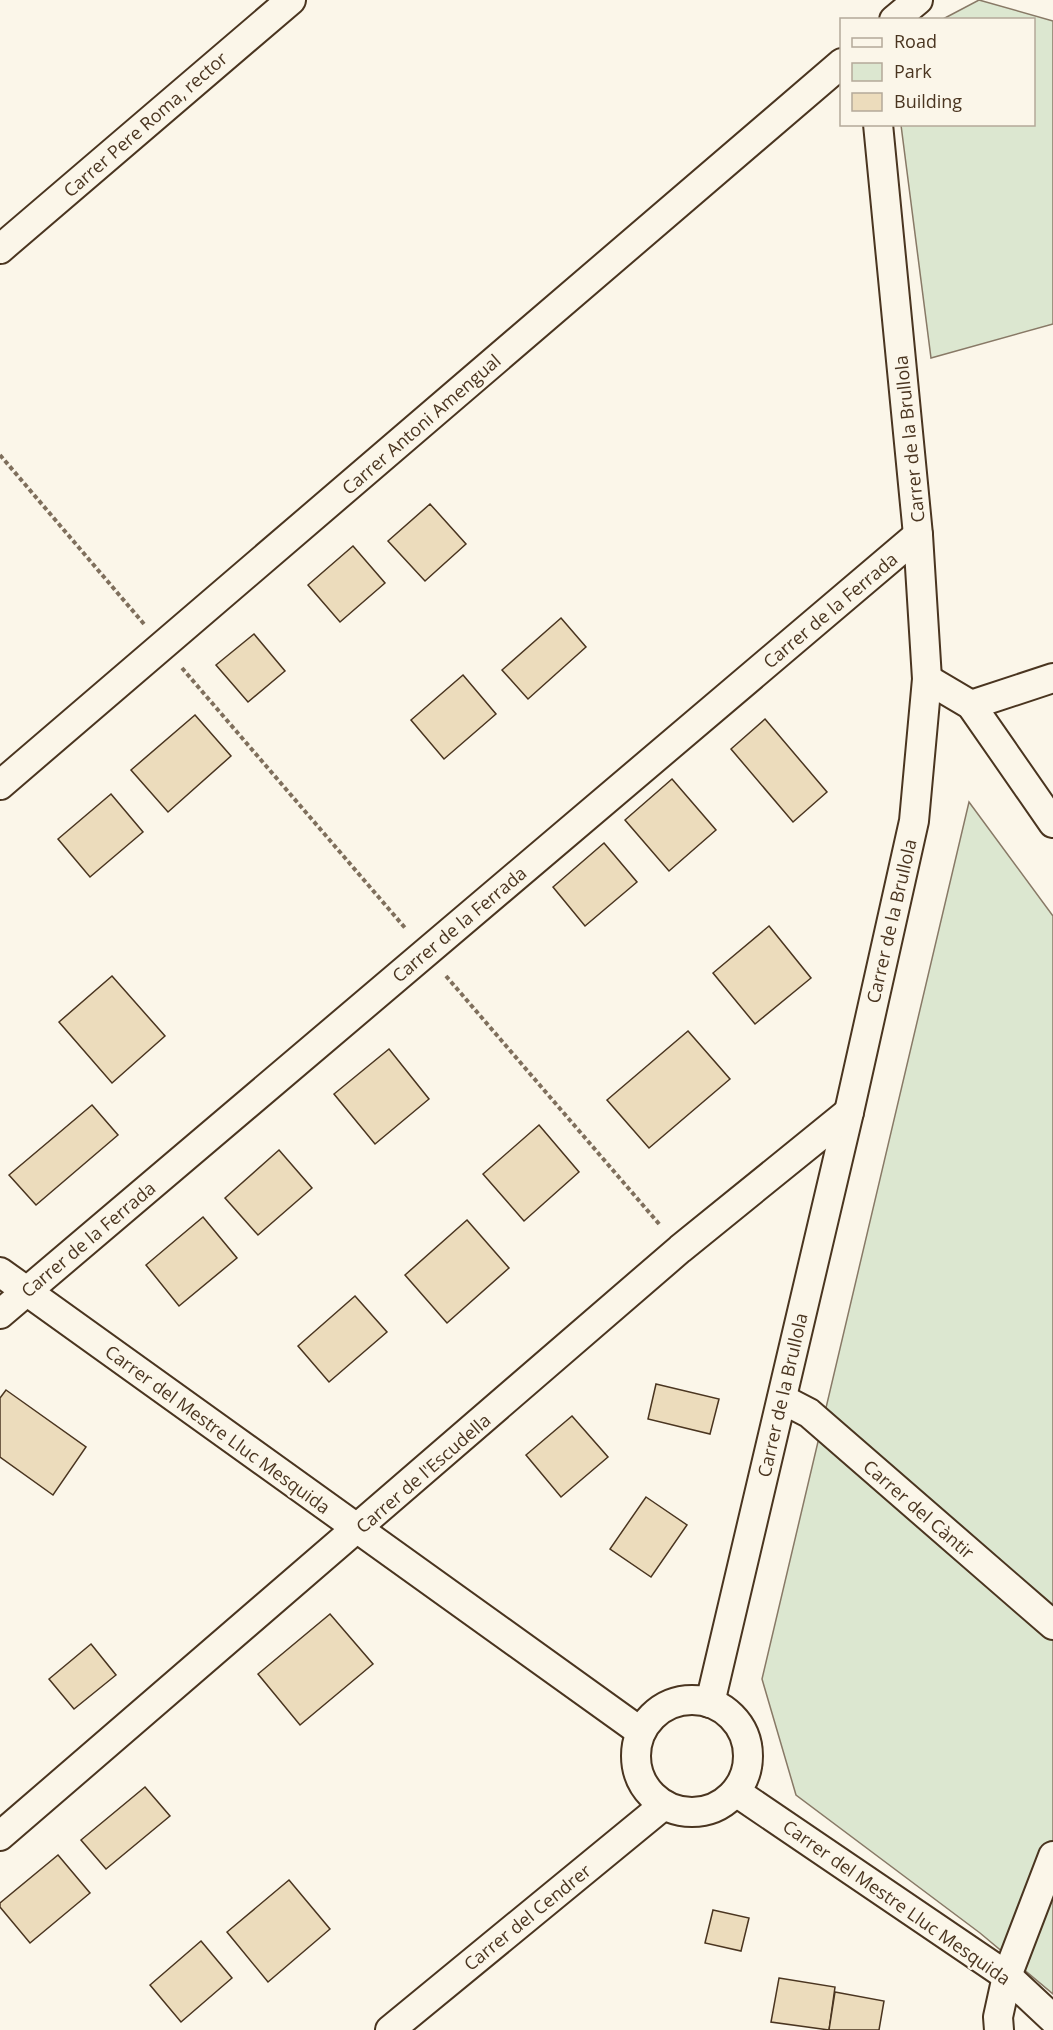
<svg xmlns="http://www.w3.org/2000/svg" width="1053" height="2030" viewBox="0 0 1053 2030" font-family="'Open Sans',sans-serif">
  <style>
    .green { fill: #dce7d0; stroke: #887966; stroke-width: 1.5 }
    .building { fill: #ecdcbc; stroke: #4a3520; stroke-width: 1.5 }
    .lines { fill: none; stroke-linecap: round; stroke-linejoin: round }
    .street-casing { stroke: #4a3520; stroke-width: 32 }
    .path { stroke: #7f6f5c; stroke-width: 4; stroke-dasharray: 4.5 3; stroke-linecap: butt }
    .street { stroke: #fbf6e9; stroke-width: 28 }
    .labels { text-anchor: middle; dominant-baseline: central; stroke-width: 4.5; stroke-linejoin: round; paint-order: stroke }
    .street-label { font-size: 18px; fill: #4a3520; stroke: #fbf6e9 }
  </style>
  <rect width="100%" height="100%" fill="#fbf6e9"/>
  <!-- green -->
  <g class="green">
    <polygon points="979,0 1053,21 1053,324 931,358 901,125 1034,124 1034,20 943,19"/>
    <polygon points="969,802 1053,916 1053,1994 980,1933 796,1795 762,1679"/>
  </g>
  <!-- building -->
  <g class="building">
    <polygon points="430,504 466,544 425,581 388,541"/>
    <polygon points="353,546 385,583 340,622 308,585"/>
    <polygon points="561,618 586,647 528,699 502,670"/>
    <polygon points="254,634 285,671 248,702 216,665"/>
    <polygon points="463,675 496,714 444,759 411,720"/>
    <polygon points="195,715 231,756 168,812 131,770"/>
    <polygon points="765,719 827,792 793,822 731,749"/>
    <polygon points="672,779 716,830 669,871 625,820"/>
    <polygon points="111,794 143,832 90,877 58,839"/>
    <polygon points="604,843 637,882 585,926 553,887"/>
    <polygon points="769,926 811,978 755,1024 713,973"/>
    <polygon points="112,976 165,1036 112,1083 59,1022"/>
    <polygon points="688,1031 730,1079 649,1148 607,1100"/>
    <polygon points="389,1049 429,1099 375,1144 334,1094"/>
    <polygon points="92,1105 118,1135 36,1205 9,1175"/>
    <polygon points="539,1125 579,1172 524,1221 483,1174"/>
    <polygon points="279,1150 312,1188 258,1235 225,1198"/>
    <polygon points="203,1217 237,1258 179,1306 146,1265"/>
    <polygon points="467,1220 509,1268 447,1323 405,1275"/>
    <polygon points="355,1296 387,1332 329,1382 298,1346"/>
    <polygon points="656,1384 719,1399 710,1434 648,1419"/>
    <polygon points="6,1390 86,1447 53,1495 0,1457 0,1398"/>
    <polygon points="572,1416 608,1457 561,1497 526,1455"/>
    <polygon points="646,1497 687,1525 651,1577 610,1549"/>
    <polygon points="330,1614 373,1664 300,1725 258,1674"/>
    <polygon points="91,1644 116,1675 74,1709 49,1679"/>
    <polygon points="145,1787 170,1816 106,1869 81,1840"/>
    <polygon points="58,1855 90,1893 30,1943 0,1907 0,1903"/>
    <polygon points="289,1880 330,1929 268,1982 227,1932"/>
    <polygon points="713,1910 749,1918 741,1951 705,1943"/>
    <polygon points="201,1941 232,1978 181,2022 150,1985"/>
    <polygon points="779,1978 835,1987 829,2030 771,2022"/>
    <polygon points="835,1992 884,2001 879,2030 829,2030"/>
  </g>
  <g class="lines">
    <!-- street casing -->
    <g class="street-casing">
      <g id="street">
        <polyline points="894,20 918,0"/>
        <polyline points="0,249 291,0"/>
        <polyline points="927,679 971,705 1053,823"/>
        <polyline points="971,705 1053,678"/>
        <polyline points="0,785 842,63"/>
        <polyline points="0,1272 641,1732"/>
        <polyline points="0,1314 918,535"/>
        <polyline points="782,1399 809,1413 1053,1625"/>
        <circle cx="692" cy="1756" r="56"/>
        <polyline points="710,1703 849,1112 914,821 927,679 918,535 878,124"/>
        <polyline points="736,1792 1007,1976 1053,2019"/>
        <polyline points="0,1836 680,1249 849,1112"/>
        <polyline points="390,2030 664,1805"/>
        <polyline points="999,2030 998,2017 1007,1976 1053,1856"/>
      </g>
    </g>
    <!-- path -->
    <g class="path">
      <polyline points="0,455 144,624"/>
      <polyline points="182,668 406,929"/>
      <polyline points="446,976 660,1225"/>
    </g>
    <!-- street -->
    <use href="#street" class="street"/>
  </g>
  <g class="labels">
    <!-- street labels -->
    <g class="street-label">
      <text transform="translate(145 124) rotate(-41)">Carrer Pere Roma, rector</text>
      <text transform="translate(421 424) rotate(-41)">Carrer Antoni Amengual</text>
      <text transform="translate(909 439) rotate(-96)">Carrer de la Brullola</text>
      <text transform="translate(830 610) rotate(-40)">Carrer de la Ferrada</text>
      <text transform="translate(891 921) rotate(-77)">Carrer de la Brullola</text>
      <text transform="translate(459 924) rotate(-40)">Carrer de la Ferrada</text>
      <text transform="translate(88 1239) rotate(-40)">Carrer de la Ferrada</text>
      <text transform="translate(782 1395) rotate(-77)">Carrer de la Brullola</text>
      <text transform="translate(218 1429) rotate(36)">Carrer del Mestre Lluc Mesquida</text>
      <text transform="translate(423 1473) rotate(-41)">Carrer de l'Escudella</text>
      <text transform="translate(919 1509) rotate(41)">Carrer del Càntir</text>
      <text transform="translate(897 1902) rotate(35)">Carrer del Mestre Lluc Mesquida</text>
      <text transform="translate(527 1917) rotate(-39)">Carrer del Cendrer</text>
    </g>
  </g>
  <!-- legend -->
  <rect x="840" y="18" width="195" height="108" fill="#fbf6e9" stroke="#b4a999" stroke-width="1.5"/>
  <rect x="852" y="38" width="30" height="9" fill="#fbf6e9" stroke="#b4a999" stroke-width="1.5"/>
  <text x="894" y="48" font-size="18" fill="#4a3520">Road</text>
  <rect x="852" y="63" width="30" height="18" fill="#dce7d0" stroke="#b4a999" stroke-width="1.5"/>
  <text x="894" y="78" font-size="18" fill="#4a3520">Park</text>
  <rect x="852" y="93" width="30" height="18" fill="#ecdcbc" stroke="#b4a999" stroke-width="1.5"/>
  <text x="894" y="108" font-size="18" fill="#4a3520">Building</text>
</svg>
